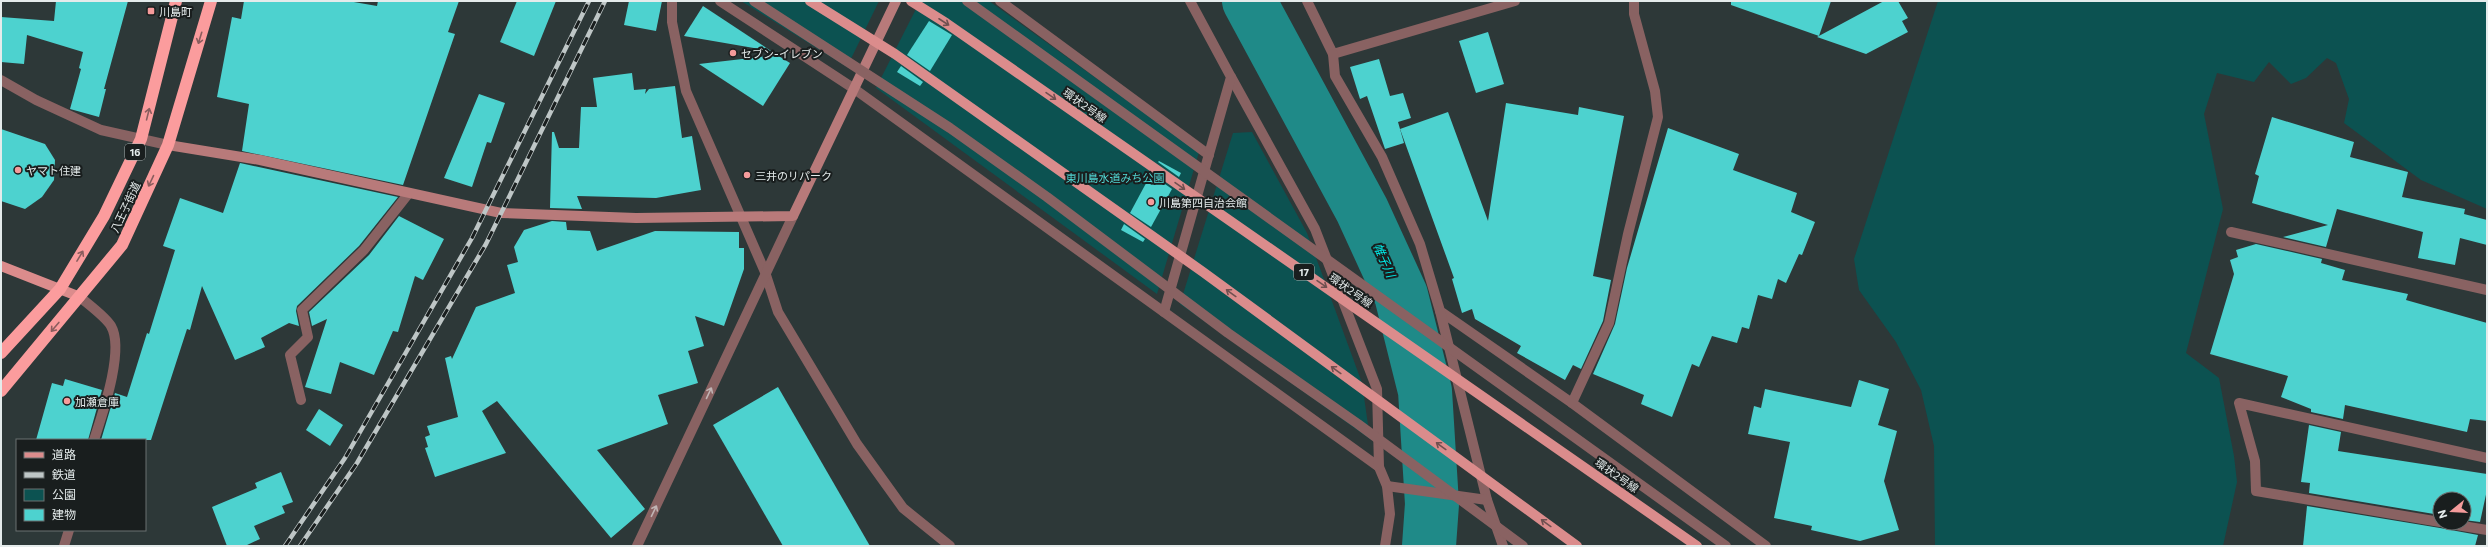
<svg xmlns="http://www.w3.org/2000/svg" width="2488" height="547" viewBox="0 0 2488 547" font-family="Commissioner,'Noto Sans JP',sans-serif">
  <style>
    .green { fill: #0c5251 }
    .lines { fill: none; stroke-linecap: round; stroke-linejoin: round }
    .river { stroke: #1f8a88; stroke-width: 54 }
    .building { fill: #4dd2cf }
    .street { stroke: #896262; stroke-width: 10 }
    .secondary { stroke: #b87a7a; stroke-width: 10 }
    .primary { stroke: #db8c8c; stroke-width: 10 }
    .highway { stroke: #fb9c9d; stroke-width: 12 }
    .rail-casing { stroke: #bec6c6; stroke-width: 4.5 }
    .rail { stroke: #191e1e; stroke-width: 3; stroke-dasharray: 9; stroke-linecap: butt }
    .street-bridge { stroke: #896262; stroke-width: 10 }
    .primary-bridge { stroke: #db8c8c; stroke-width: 10 }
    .oneway { stroke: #705050 }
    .oneway2 { stroke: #8a5d5e }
    .oneway3 { stroke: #c0b4b4 }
    .poi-dot { fill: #f59b9b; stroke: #191e1e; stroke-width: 1.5 }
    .labels { text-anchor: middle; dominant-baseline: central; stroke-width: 4; stroke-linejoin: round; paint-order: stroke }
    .shield { fill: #191e1e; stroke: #a7aeae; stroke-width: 1 }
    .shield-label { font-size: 10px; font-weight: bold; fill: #e4ebeb }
    .poi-label { font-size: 11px; fill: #e4ebeb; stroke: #191e1e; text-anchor: start }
    .street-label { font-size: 11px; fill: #e4ebeb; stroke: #191e1e }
    .park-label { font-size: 11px; fill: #51d7d4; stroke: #191e1e }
    .water-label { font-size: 12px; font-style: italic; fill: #00e8e4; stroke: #191e1e }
  </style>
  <rect width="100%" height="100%" fill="#2d3838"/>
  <!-- green -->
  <g class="green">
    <polygon points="741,1 879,1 847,67"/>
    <polygon points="920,1 989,1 1199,152 1157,294 876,88"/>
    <polygon points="1938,1 2487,1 2487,209 2421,180 2344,123 2349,99 2336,63 2327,58 2306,78 2291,84 2269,62 2254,82 2217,73 2204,114 2223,209 2186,353 2219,378 2234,456 2237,482 2223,546 1935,546 1934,446 1921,390 1896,342 1859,290 1854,259"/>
    <polygon points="1252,132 1307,233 1362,383 1370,439 1180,304 1233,133"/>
  </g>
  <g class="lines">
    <!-- river -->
    <polyline class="river" points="1249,1 1362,210 1401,295 1425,391 1432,504 1429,546"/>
  </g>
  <!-- building -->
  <g class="building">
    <polygon points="56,1 128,1 104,89 106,89 99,117 70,109 81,69 79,68 83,52 27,35 24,64 1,62 1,17 54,21"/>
    <polygon points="244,1 348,1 377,6 378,1 459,1 448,32 455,34 403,185 242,151 249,104 217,97 232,17 241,19"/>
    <polygon points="517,1 556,1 534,56 500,42"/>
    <polygon points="629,1 662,1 656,31 624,25"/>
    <polygon points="1731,1 1831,1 1819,36 1731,5"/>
    <polygon points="1884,1 1898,1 1908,18 1902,21 1908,32 1866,54 1817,37"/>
    <polygon points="703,6 771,51 684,36"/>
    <polygon points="929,21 952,35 930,71 907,55"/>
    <polygon points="1488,32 1504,84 1476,93 1459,41"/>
    <polygon points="777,55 790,63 763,106 699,64"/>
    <polygon points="1379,59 1390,96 1403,93 1411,118 1398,122 1404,143 1385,149 1367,96 1360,99 1350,67"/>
    <polygon points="901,66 923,82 920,86 897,72"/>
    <polygon points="632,73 634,90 646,89 645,94 649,89 675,86 682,138 692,136 701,190 656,198 577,196 582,209 550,208 552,132 554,132 559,148 579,148 581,107 597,107 593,78"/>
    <polygon points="479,94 505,103 491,143 487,142 472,187 444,178"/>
    <polygon points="1506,103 1578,115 1579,107 1624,116 1593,276 1611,280 1603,321 1581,369 1573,365 1565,380 1517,353 1521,346 1475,319 1472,309 1462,313 1452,279 1454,278 1400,129 1448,112 1488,221"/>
    <polygon points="2272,117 2354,142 2350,157 2408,172 2402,197 2465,209 2464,214 2487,220 2487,245 2460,238 2455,265 2418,258 2423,232 2337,209 2326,247 2283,237 2328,225 2252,203 2259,176 2255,174"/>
    <polygon points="1668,128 1739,154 1733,170 1797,193 1791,212 1815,222 1802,255 1799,254 1786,283 1778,279 1772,299 1758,295 1749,329 1742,327 1737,343 1712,336 1699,367 1692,364 1672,417 1641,404 1644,395 1593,374 1615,324 1627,268"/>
    <polygon points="1,129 45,144 55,160 54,180 42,197 25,209 1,201"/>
    <polygon points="1159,161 1181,173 1179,177 1158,162"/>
    <polygon points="240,163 398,197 359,246 297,306 296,311 299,326 289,323 261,338 265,347 235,360 202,286 190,330 187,329 151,440 101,440 115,393 127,397 147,333 149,334 175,250 163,246 180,198 223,213"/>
    <polygon points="1151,174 1172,189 1151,227 1130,213"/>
    <polygon points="399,216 444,239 423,280 415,276 398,332 393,331 374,375 340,362 331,394 305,387 327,319 312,326 309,312 369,255"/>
    <polygon points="552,221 566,222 567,230 590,231 597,251 655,231 739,232 739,248 744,248 744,269 724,326 695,316 704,346 688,351 698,383 658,395 668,424 597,450 645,509 611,538 497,401 482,411 506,453 435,477 425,448 428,447 425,437 430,435 427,426 458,417 445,358 451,356 452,359 476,307 515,293 507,265 518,262 514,247 524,230"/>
    <polygon points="1124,224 1145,239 1143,242 1121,230"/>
    <polygon points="2256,244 2322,259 2321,263 2345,270 2342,280 2408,294 2406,300 2487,323 2487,421 2470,419 2467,432 2345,405 2343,419 2311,412 2311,409 2281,397 2288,376 2210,354 2234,274 2230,260 2238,257 2236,250"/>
    <polygon points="65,379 102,390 88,440 36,440 52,383 63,386"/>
    <polygon points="1859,380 1889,389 1878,425 1897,431 1884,481 1899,530 1860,541 1811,530 1812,526 1774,518 1790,442 1748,434 1754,406 1761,408 1765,389 1851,407"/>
    <polygon points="778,387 870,546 783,546 713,425"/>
    <polygon points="319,409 343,425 330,446 306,430"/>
    <polygon points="2309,425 2341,432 2338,451 2487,474 2487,490 2480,522 2464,520 2464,499 2440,499 2440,515 2309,493 2310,483 2301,482"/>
    <polygon points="281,472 293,502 282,506 285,513 254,526 260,539 245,546 227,546 212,507 257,488 255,483"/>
    <polygon points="2307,506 2440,528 2478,535 2475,546 2303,546"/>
  </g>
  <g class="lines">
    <!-- street -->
    <g class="street">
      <polyline points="672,1 672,22 686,91 765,272 778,312 857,444 903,508 950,546"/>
      <polyline points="720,1 853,88 1379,467"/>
      <polyline points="1000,1 1209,155"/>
      <polyline points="1307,1 1333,54 1515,1"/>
      <polyline points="1333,54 1335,76 1382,157 1420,244 1440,311 1572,403 1766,546"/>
      <polyline points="1231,77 1315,229 1377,389 1379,467 1387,486 1390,514 1385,546"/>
      <polyline points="1,80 36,100 101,130 168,145"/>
      <polyline points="2231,232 2487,290"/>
      <path d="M80,297c8,7 26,20 31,29 14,24 -9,89 -17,114"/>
      <polyline points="1440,311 1487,500 1503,546"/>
      <polyline points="1164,312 1231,77 1190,1"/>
      <polyline points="301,400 290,355 308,337 302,310 364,250 409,193"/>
      <polyline points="1572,403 1609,323 1628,234 1658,117 1655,91 1634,14 1634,1"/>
      <polyline points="1387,486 1487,500"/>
      <polyline points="2440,522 2256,491 2255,461 2239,403 2487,458"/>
      <polyline points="2444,523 2487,530"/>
      <polyline points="64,546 69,530"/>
      <polyline points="637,546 793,216"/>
    </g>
    <!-- secondary -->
    <polyline class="secondary" points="168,145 260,160 501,213 636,218 793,216 896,1"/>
    <!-- primary -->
    <polyline class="primary" points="1,266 80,297"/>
    <!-- highway -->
    <g class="highway">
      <polyline points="1,353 60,289 104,216 141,139 176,1"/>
      <polyline points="1,391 122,245 168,145 211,1"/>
    </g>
    <!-- rail casing -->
    <g class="rail-casing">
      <g id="rail">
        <polyline points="285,546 345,458 472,238 589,1"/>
        <polyline points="300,546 357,463 486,244 605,1"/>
      </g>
    </g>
    <!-- rail -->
    <use href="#rail" class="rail"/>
    <!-- street-bridge -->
    <g class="street-bridge">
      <polyline points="754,1 950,128 1047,197 1228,333 1358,424 1523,546"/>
      <polyline points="967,1 1726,546"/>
    </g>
    <!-- primary-bridge -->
    <g class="primary-bridge">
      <polyline points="810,1 895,54 1203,272 1577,546"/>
      <polyline points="911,1 946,23 1697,546"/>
    </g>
  </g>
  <!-- one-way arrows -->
  <defs><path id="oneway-shaft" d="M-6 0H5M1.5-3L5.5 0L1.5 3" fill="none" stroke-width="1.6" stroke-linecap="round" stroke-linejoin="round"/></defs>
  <g class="oneway">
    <use href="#oneway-shaft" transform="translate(944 22) rotate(33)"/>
    <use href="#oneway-shaft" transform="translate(1051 96) rotate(35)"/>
    <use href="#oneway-shaft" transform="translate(1180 186) rotate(35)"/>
    <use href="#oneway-shaft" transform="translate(1322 284) rotate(35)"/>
    <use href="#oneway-shaft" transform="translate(1231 293) rotate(-144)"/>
    <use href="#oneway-shaft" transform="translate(1336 370) rotate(-144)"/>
    <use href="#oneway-shaft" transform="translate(1441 446) rotate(-144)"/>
    <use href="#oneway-shaft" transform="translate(1546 523) rotate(-144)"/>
  </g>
  <g class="oneway2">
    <use href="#oneway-shaft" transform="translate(200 38) rotate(107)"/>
    <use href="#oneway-shaft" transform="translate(148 114) rotate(-76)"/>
    <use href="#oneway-shaft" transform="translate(151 181) rotate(115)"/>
    <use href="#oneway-shaft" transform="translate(80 256) rotate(-59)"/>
    <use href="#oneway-shaft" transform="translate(55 327) rotate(130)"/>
  </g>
  <g class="oneway3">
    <use href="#oneway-shaft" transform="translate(709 393) rotate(-65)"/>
    <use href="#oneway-shaft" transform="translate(654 511) rotate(-64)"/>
  </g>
  <!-- markers -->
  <g class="poi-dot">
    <rect x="147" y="7" width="8" height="8" rx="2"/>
    <circle cx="733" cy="53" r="4"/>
    <circle cx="18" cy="170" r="4"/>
    <circle cx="747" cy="175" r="4"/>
    <circle cx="1151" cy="202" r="4"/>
    <circle cx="67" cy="401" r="4"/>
  </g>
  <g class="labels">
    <!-- shield labels -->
    <g class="shield">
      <rect x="125" y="144" width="20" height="16" rx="3"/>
      <rect x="1294" y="264" width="20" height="16" rx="3"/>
    </g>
    <g class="shield-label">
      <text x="135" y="152">16</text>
      <text x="1304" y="272">17</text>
    </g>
    <!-- poi labels -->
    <g class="poi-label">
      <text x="159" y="11">川島町</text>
      <text x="741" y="53">セブン-イレブン</text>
      <text x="26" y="170">ヤマト住建</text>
      <text x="755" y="175">三井のリパーク</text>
      <text x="1159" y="202">川島第四自治会館</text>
      <text x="75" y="401">加瀬倉庫</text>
    </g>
    <!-- street labels -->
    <g class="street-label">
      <text transform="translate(1085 105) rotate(35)">環状2号線</text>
      <text transform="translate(125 207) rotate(-65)">八王子街道</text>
      <text transform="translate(1351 290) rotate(35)">環状2号線</text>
      <text transform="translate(1617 475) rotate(35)">環状2号線</text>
    </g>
    <!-- park labels -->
    <g class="park-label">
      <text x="1115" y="177">東川島水道みち公園</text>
    </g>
    <!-- water labels -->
    <g class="water-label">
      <text transform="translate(1385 260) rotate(66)">帷子川</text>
    </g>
  </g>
  <!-- border -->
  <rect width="2488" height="547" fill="none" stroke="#e4ebeb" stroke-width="4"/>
  <!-- legend -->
  <rect x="16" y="439" width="130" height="92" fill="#191e1e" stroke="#6a7070"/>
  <rect x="24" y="452" width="20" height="6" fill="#db8c8c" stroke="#6a7070"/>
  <text x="52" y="459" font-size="12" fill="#e4ebeb">道路</text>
  <rect x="24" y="472" width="20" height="6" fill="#bec6c6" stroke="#6a7070"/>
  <text x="52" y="479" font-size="12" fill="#e4ebeb">鉄道</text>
  <rect x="24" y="489" width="20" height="12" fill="#0c5251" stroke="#6a7070"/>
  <text x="52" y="499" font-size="12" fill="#e4ebeb">公園</text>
  <rect x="24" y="509" width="20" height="12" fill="#4dd2cf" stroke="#6a7070"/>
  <text x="52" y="519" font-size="12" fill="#e4ebeb">建物</text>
  <!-- north arrow -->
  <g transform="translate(2452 511) rotate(252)"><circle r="19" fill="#191e1e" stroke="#6a7070"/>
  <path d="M0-3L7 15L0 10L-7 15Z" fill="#f59b9b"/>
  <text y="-6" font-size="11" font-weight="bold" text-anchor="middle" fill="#e4ebeb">N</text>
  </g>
</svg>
